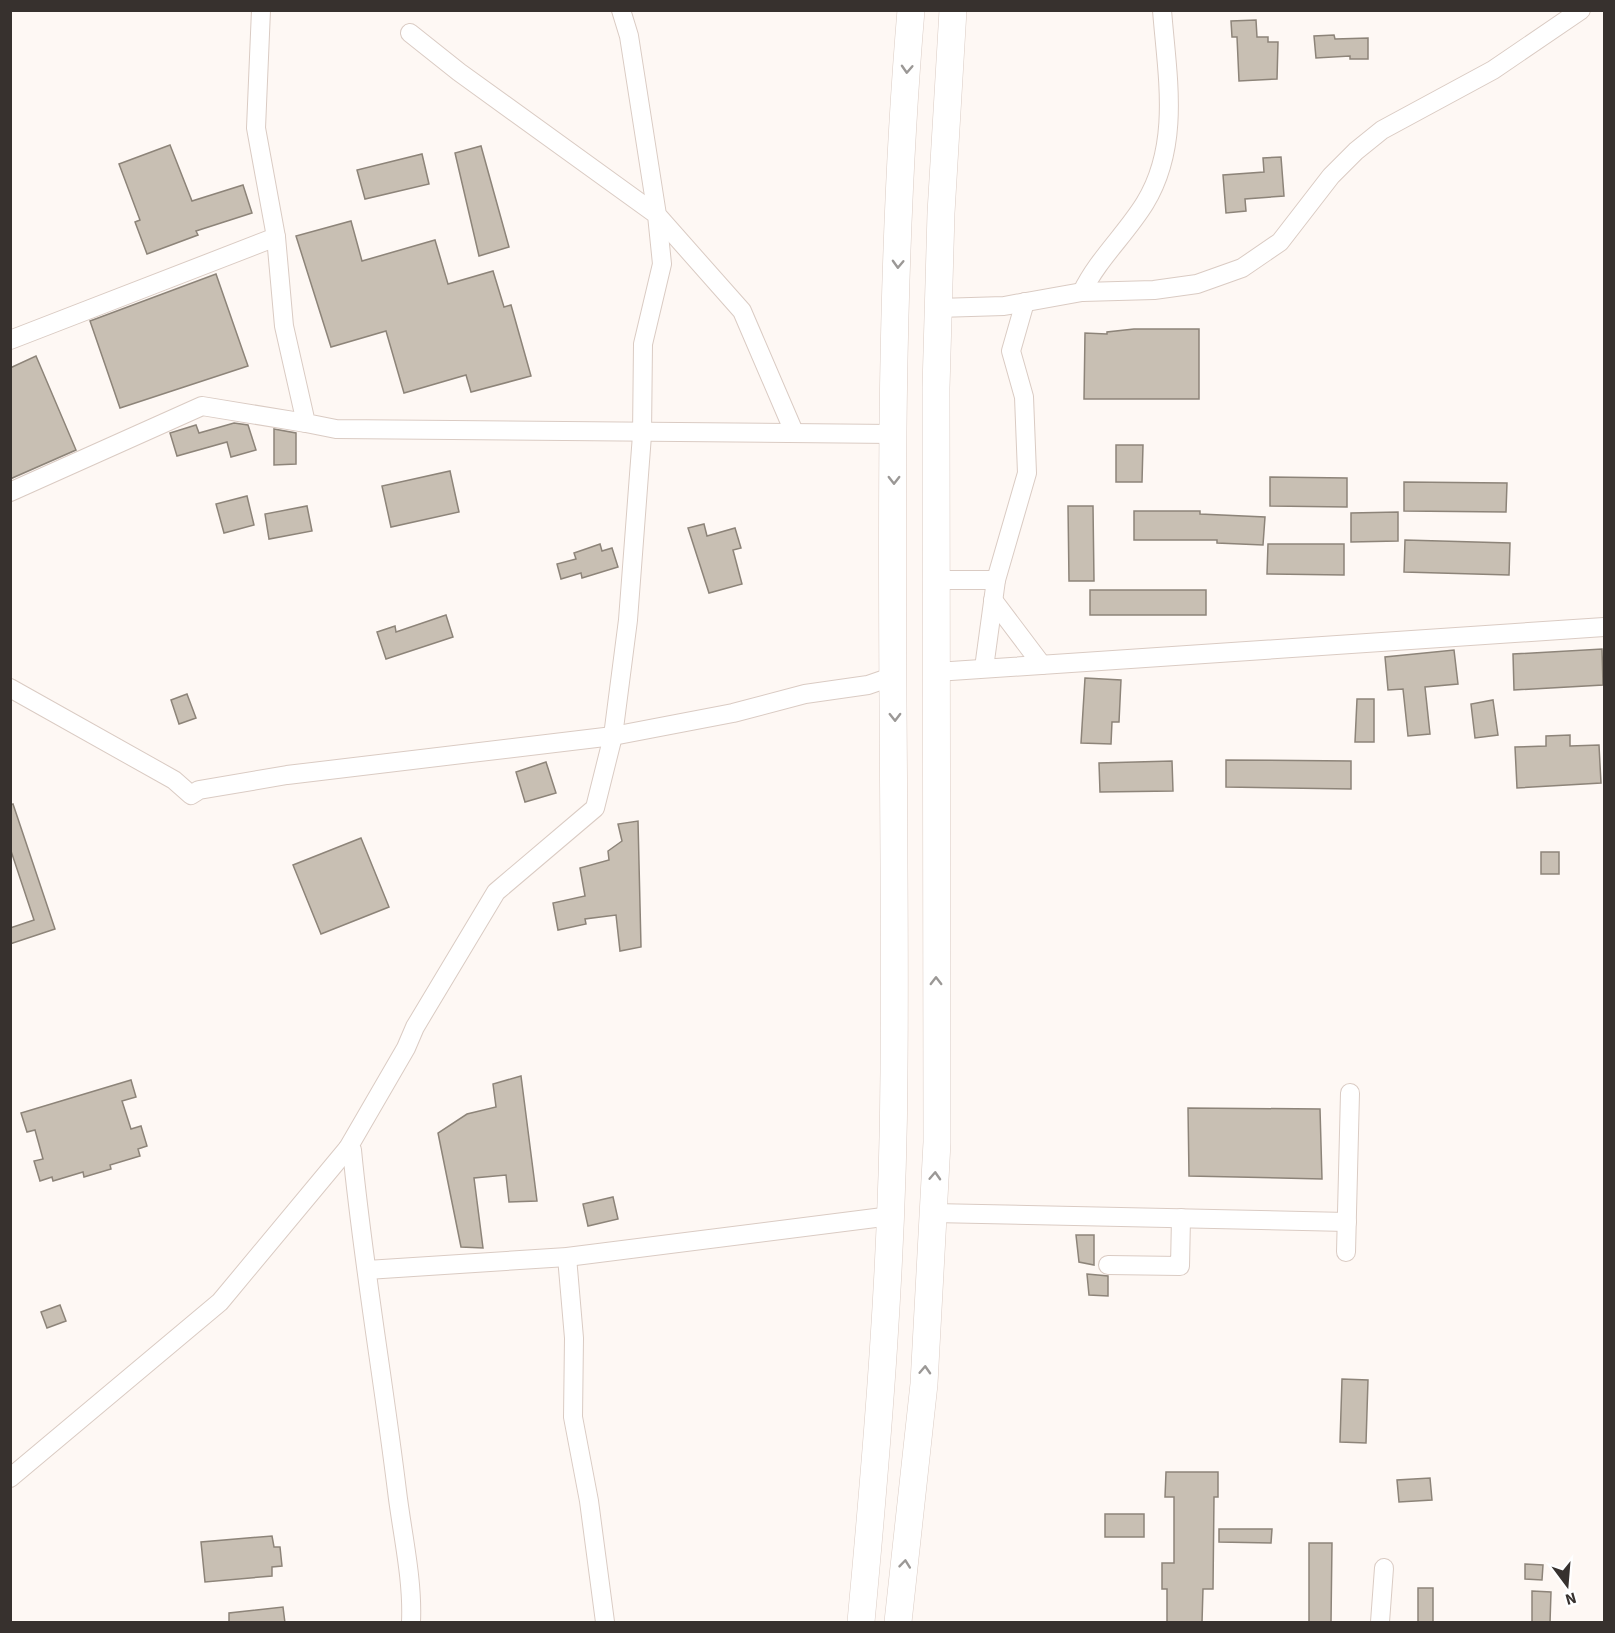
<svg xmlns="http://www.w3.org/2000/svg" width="1615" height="1633" viewBox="0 0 1615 1633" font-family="'Source Sans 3',sans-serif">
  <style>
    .building { fill: #c8bfb3; stroke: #8d8479; stroke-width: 1.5 }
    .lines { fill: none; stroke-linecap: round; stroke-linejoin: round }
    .minor-casing { stroke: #dacbc3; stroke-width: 20 }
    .highway-casing { stroke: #dacbc3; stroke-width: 28 }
    .minor { stroke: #fff; stroke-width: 18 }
    .highway { stroke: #fff; stroke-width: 27 }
    .oneway { stroke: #9b9896 }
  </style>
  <rect width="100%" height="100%" fill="#fef8f4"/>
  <!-- building -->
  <g class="building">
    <polygon points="1256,20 1257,37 1268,37 1268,42 1278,42 1277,79 1239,81 1237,37 1232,37 1231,21"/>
    <polygon points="1334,35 1335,39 1368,38 1368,59 1350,59 1350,56 1316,58 1314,36"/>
    <polygon points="170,145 192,201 243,185 252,213 196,231 198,235 147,254 135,222 140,220 119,164"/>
    <polygon points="481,146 509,247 479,256 455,153"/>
    <polygon points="422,154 429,184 365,199 357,170"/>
    <polygon points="1281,157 1284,196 1245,199 1246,211 1226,213 1223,175 1264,172 1263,158"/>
    <polygon points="351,221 362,261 435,240 448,284 493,271 504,307 511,305 531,376 471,392 466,375 404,393 386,331 331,347 296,236"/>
    <polygon points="216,274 248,366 120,408 90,321"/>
    <polygon points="1134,329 1199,329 1199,399 1084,399 1085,333 1107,334 1107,332"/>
    <polygon points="36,356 76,450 10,479 10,368"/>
    <polygon points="234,423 248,425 256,450 231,457 227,442 177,456 170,433 196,425 199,433"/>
    <polygon points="274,429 296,433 296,464 274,465"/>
    <polygon points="1116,445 1143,445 1142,482 1116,482"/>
    <polygon points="450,471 459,512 391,527 382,486"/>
    <polygon points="1270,477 1347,478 1347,507 1270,506"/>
    <polygon points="1404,482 1507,483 1506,512 1404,511"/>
    <polygon points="247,496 254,525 224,533 216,504"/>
    <polygon points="307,506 312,531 269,539 265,514"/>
    <polygon points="1068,506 1093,506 1094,581 1069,581"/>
    <polygon points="1134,511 1200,511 1200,514 1265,517 1263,545 1217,543 1217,540 1134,540"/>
    <polygon points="1398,512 1398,541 1351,542 1351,513"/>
    <polygon points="704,524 707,536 735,528 741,548 733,550 742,584 709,593 688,528"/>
    <polygon points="1405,540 1510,543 1509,575 1404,572"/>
    <polygon points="600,544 602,551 612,548 618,567 582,578 581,573 561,579 557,564 576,559 574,553"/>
    <polygon points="1268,544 1344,544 1344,575 1267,574"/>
    <rect x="1090" y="590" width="116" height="25"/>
    <polygon points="446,615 453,637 386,659 377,632 395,626 396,632"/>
    <polygon points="1602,649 1603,685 1514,690 1513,654"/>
    <polygon points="1454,650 1458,684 1425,687 1430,734 1408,736 1403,689 1388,690 1385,657"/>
    <polygon points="1085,678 1121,680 1119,722 1112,722 1111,744 1081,743"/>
    <polygon points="187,694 196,718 179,724 171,700"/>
    <polygon points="1357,699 1374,699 1374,742 1355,742"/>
    <polygon points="1493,700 1498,735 1475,738 1471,704"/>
    <polygon points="1570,735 1570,746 1599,745 1601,783 1517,788 1515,747 1546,746 1546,736"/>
    <polygon points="1226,760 1351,761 1351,789 1226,787"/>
    <polygon points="1172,761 1173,791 1100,792 1099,763"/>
    <polygon points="546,762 556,793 525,802 516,772"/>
    <polygon points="13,804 55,929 10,944 10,928 34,920 10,848 10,805"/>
    <polygon points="638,821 641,947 620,951 616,915 585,919 586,924 558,930 553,903 585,896 580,868 609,860 608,851 622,841 618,824"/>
    <polygon points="361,838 389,907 321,934 293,865"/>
    <rect x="1541" y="852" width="18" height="22"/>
    <polygon points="521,1076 537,1201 509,1202 506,1175 474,1178 483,1248 461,1247 438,1133 467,1114 496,1107 493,1084"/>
    <polygon points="131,1080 136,1097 122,1101 131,1129 141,1126 147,1146 138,1149 140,1156 110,1165 111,1169 84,1177 83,1172 53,1181 52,1177 40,1181 34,1161 43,1159 35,1130 27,1132 21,1113"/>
    <polygon points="1188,1108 1320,1109 1322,1179 1189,1176"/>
    <polygon points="613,1197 618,1219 588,1226 583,1204"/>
    <polygon points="1076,1235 1094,1235 1094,1265 1079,1262"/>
    <polygon points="1087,1274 1108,1276 1108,1296 1089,1295"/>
    <polygon points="60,1305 66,1321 47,1328 41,1312"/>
    <polygon points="1342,1379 1368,1380 1366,1443 1340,1442"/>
    <polygon points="1166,1472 1218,1472 1218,1497 1214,1497 1213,1589 1203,1589 1202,1623 1167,1623 1167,1589 1162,1589 1162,1563 1174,1563 1174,1497 1165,1497"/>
    <polygon points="1430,1478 1432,1500 1399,1502 1397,1480"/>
    <rect x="1105" y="1514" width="39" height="23"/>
    <polygon points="1219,1529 1272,1529 1271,1543 1219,1542"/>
    <polygon points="272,1536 274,1547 280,1547 282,1566 272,1567 272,1576 205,1582 201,1542"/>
    <polygon points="1309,1543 1332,1543 1331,1623 1309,1623"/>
    <polygon points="1525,1564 1543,1565 1542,1580 1525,1579"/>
    <rect x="1418" y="1588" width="15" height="35"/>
    <polygon points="1532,1591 1551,1592 1550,1623 1532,1623"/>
    <polygon points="283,1607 285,1623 229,1623 229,1613"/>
  </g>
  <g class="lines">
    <!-- minor casing -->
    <g class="minor-casing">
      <g id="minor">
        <polyline points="261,10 256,128 276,237 284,326 306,423 336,429 894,434"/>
        <polyline points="621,10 629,36 657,215 742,311 794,432"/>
        <path d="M410,33l49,39 198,143 5,49 -19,80 -1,91 -14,185 -15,116 -18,72 -99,84 -81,135 -9,21 -58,100 4,2c11,114 31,227 45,341 5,42 16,88 14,131"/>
        <path d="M1082,292c16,-33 44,-58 63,-89 36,-59 22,-128 17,-193"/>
        <polyline points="938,308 1004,306 1082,292 1154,290 1197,284 1242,268 1280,242 1331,176 1356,151 1382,130 1493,70 1581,10"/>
        <polyline points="10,340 276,237"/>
        <polyline points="10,492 202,406 306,423"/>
        <polyline points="935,580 996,580 1027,473 1024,397 1011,351 1025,302"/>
        <polyline points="993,600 1042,665"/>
        <polyline points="984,668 996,580"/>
        <polyline points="936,672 1604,627"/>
        <polyline points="10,688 174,780 191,795 199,790 287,775 613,736 733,713 805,694 868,685 894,676"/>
        <polyline points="933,1213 1347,1222"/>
        <polyline points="1346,1252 1350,1093"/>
        <polyline points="567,1257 574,1338 573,1417 589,1501 605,1622"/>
        <polyline points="1108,1265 1180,1266 1181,1218"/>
        <polyline points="367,1270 567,1257 891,1216"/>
        <polyline points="10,1478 220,1302 348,1148"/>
        <polyline points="1380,1622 1384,1568"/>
      </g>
    </g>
    <!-- highway casing -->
    <g class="highway-casing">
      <g id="highway">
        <path d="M861,1622c17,-183 32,-365 33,-550 3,-353 -13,-709 17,-1062"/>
        <polyline points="898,1622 924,1384 937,1142 936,388 941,213 953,10"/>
      </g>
    </g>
    <!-- minor -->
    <use href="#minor" class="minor"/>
    <!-- highway -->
    <use href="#highway" class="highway"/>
  </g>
  <!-- one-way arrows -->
  <defs><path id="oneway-chevron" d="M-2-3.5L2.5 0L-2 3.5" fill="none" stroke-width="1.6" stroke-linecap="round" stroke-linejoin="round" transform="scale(1.5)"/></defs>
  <g class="oneway">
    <use href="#oneway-chevron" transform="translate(907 69) rotate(93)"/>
    <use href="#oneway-chevron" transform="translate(898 264) rotate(92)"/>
    <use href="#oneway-chevron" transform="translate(894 480) rotate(90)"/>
    <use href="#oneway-chevron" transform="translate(895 717) rotate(89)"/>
    <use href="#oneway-chevron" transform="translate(936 981) rotate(-90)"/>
    <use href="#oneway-chevron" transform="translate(935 1176) rotate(-87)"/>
    <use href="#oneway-chevron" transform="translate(925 1370) rotate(-87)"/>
    <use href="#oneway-chevron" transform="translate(905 1564) rotate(-84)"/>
  </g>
  <!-- border -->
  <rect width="1615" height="1633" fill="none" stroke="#37312e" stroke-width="24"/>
  <!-- north arrow -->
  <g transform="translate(1567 1585) rotate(164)" stroke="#ffffff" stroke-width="4.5" paint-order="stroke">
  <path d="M0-4.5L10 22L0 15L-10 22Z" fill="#37312e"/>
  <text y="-9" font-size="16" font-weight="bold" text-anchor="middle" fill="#37312e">N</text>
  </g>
</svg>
